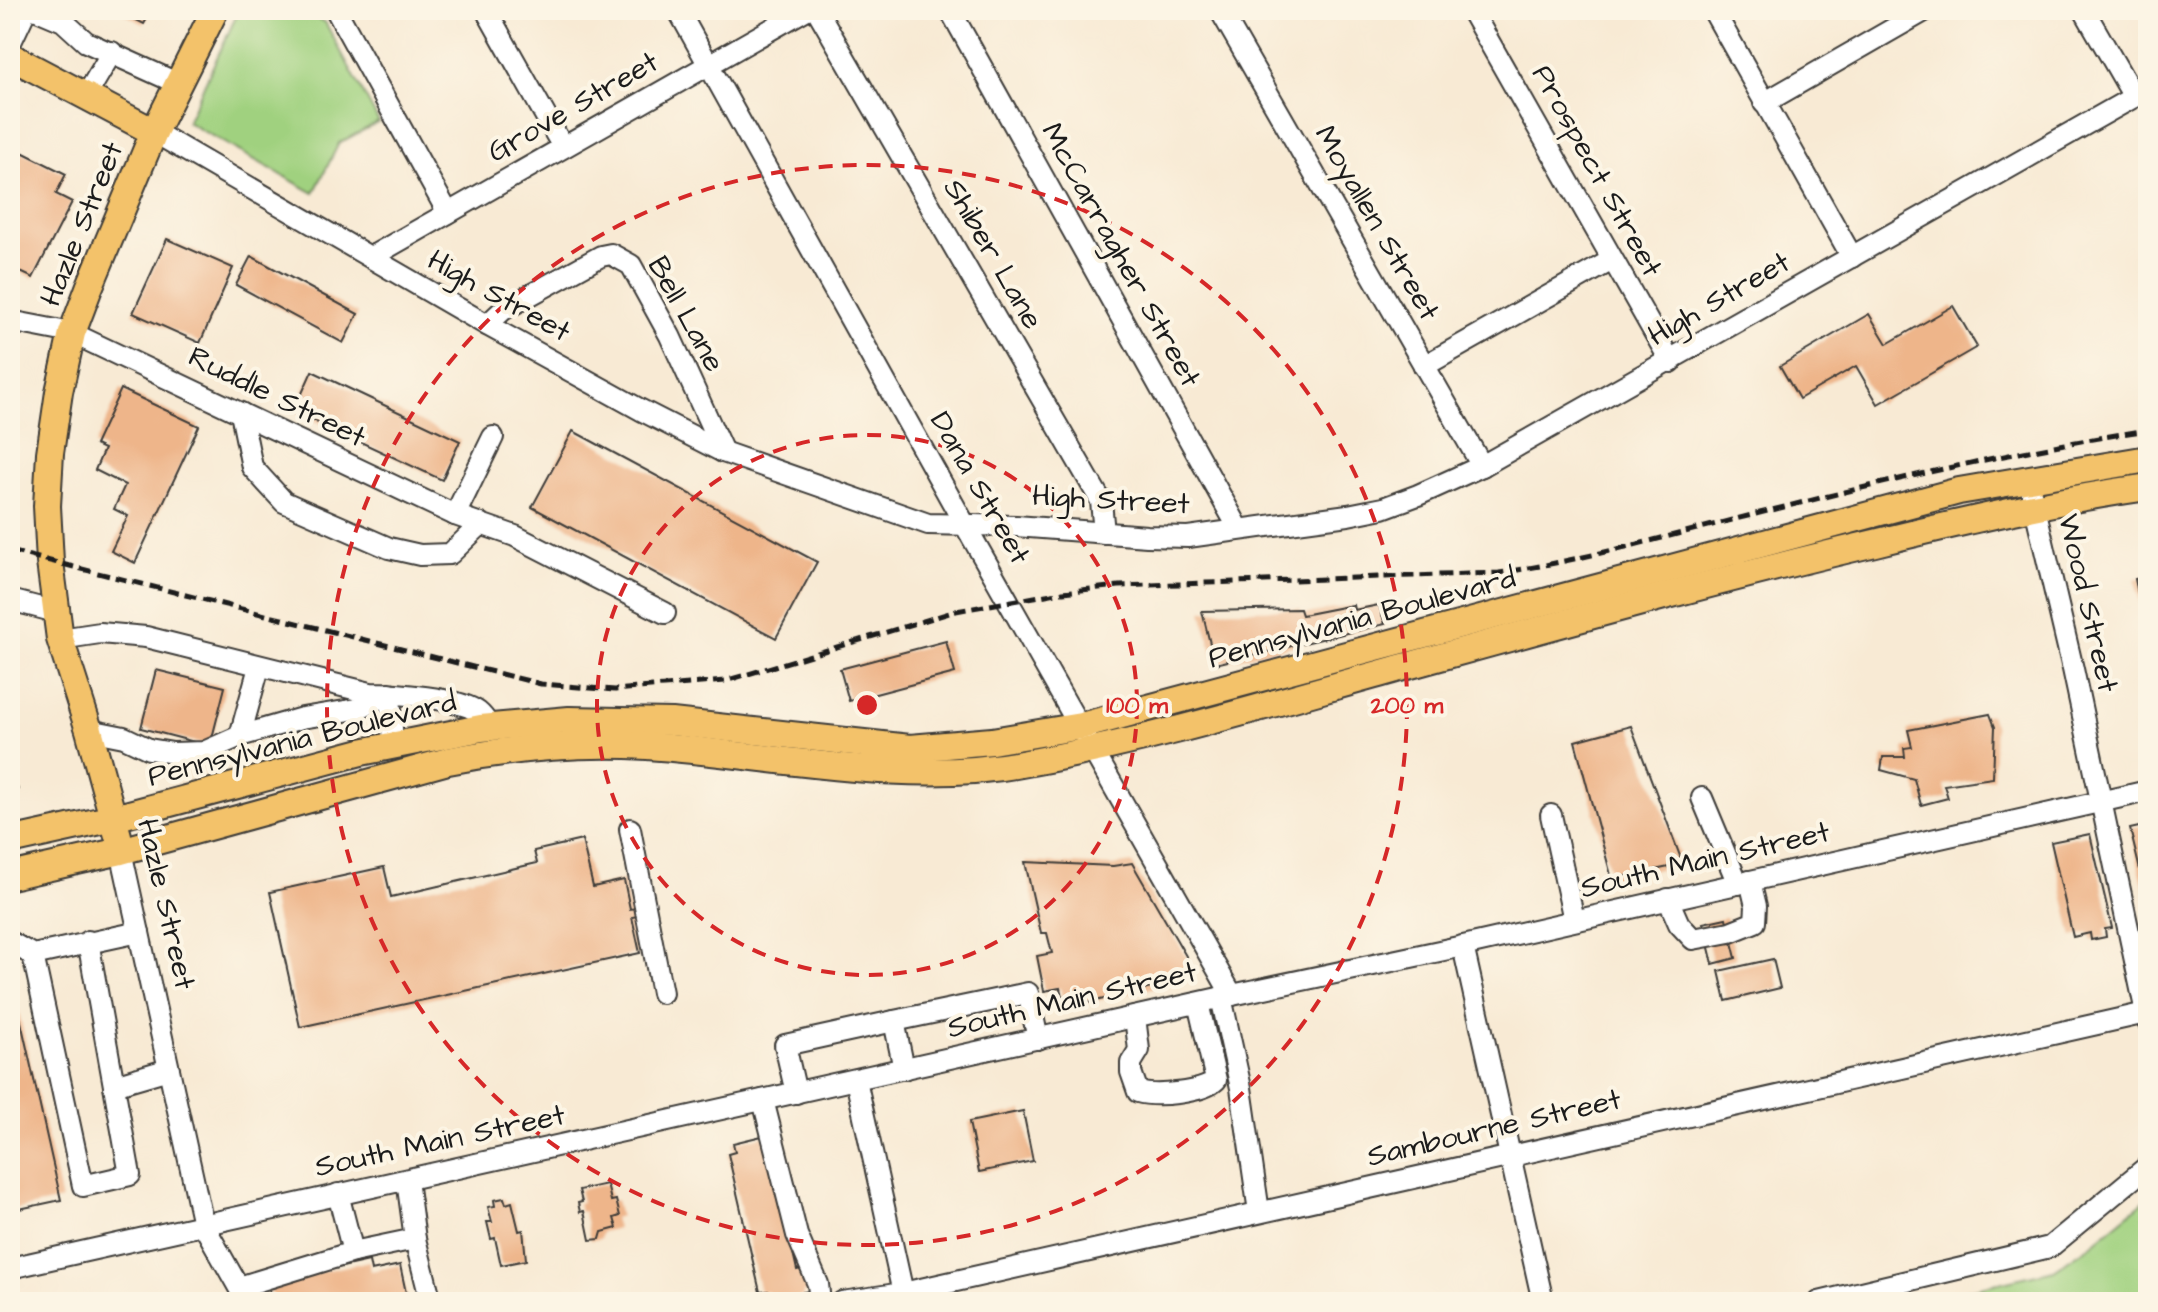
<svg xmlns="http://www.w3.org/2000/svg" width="2158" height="1312" viewBox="0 0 2158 1312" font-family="'Architects Daughter',sans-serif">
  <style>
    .green { fill: #a0d17f; stroke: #5e764e; stroke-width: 2 }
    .building { fill: #eeb58a }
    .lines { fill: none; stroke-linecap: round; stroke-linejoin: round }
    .minor-casing { stroke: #3d3b38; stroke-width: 24 }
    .major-casing { stroke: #3d3b38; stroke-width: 30 }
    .minor { stroke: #fff; stroke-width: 20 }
    .major { stroke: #f3c26a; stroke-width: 26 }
    .rail { stroke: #1c1c1c; stroke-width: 5; stroke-dasharray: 12 6; stroke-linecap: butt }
    .ring { fill: none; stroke: #d62828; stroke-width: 4; stroke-dasharray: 14 10 }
    .labels { text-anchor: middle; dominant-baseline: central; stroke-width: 8; stroke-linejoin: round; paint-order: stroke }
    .street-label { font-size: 30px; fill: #1c1c1c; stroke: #fcf5e5 }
    .centre { fill: #d62828; stroke: #fcf5e5; stroke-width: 4 }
    .ring-label { font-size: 24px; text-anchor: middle; font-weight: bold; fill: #d62828; stroke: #fcf5e5; stroke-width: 8; stroke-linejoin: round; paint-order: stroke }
  </style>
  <rect width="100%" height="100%" fill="#fcf5e5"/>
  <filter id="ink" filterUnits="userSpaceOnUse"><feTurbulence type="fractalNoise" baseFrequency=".0125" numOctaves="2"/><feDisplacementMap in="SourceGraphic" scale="16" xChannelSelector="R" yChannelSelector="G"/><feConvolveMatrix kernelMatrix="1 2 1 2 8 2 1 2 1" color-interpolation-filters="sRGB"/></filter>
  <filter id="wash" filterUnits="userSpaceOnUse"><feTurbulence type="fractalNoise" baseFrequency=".006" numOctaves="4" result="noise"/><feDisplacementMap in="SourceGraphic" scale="32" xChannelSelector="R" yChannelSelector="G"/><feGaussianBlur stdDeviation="1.8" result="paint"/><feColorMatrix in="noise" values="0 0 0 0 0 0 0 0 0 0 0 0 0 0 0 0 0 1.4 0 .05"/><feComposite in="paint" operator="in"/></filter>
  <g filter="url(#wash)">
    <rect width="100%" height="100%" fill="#f8ead4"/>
    <!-- green -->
    <g class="green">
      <polygon points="239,10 298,10 325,22 379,122 339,143 314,193 187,122"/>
      <polygon points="2148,1198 2148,1302 1958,1302 1955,1293 2054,1270 2092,1244"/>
    </g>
    <g id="blocks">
      <!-- building -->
      <g class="building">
        <polygon points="117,10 152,10 144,24"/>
        <polygon points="10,146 66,174 56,194 72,202 33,278 10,267"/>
        <polygon points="167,239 233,268 200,343 133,313"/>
        <polygon points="251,256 358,314 343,343 236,285"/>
        <polygon points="1953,306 1977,347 1878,404 1856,366 1799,399 1780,366 1869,314 1887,344"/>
        <polygon points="312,371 460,441 442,480 294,411"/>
        <polygon points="121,389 199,426 135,563 111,551 128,516 114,509 125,485 95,470 104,449 95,445"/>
        <polygon points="573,431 817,562 776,638 532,507"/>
        <polygon points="2148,576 2148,636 2147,637 2135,579"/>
        <polygon points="1353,605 1354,610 1379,605 1385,624 1215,664 1202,611 1300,609 1302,615"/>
        <polygon points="946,641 955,673 849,701 840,669"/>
        <polygon points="156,670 225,687 210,746 141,728"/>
        <polygon points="1990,714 1995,727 1993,778 1944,785 1948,798 1921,805 1914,779 1881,770 1883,757 1905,757 1904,748 1912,747 1908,730"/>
        <polygon points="1631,726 1683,864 1612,879 1575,741"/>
        <polygon points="10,762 18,790 10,792"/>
        <polygon points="2148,825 2148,899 2147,899 2130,829"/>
        <polygon points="2090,834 2112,928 2105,929 2106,937 2091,940 2090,933 2073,937 2051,842"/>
        <polygon points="582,840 593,887 624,880 630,909 637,908 638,916 632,917 640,953 300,1027 270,892 384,867 391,897 537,863 534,851"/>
        <polygon points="1025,862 1113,866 1132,863 1190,963 1182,981 1065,1008 1060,988 1044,991 1037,956 1052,953 1047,933 1041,933"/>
        <polygon points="1726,918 1736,958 1713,964 1703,923"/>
        <polygon points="1773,959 1780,988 1726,1001 1719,971"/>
        <polygon points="15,995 61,1200 10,1211 10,996"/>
        <polygon points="1023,1111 1033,1161 979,1172 969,1122"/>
        <polygon points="766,1135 797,1270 805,1268 810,1291 803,1292 803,1296 775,1302 771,1302 768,1291 760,1292 728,1154 735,1152 733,1143"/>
        <polygon points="607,1184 611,1201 616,1200 620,1216 614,1218 617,1228 602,1232 600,1239 590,1240 584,1211 580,1212 578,1203 582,1202 579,1190"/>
        <polygon points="504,1198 506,1204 512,1202 519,1231 523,1230 526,1260 501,1265 495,1238 491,1239 487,1222 492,1222 488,1207 495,1206 494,1200"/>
        <polygon points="369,1261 371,1271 400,1265 408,1302 276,1302 266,1284"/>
        <polygon points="1948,1296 1949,1302 1924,1302 1924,1301"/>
      </g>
    </g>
  </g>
  <g filter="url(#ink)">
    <use href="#blocks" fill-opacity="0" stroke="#3d3b38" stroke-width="2"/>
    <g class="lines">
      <!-- minor casing -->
      <g class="minor-casing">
        <g id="minor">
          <polyline points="37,10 63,21 86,42 179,84"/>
          <polyline points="336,10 448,213"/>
          <polyline points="486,10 563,147"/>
          <polyline points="678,10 965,525 1232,995"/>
          <polyline points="817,10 1101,501 1104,533"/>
          <polyline points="950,10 1239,529"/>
          <polyline points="1220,10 1482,466"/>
          <polyline points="1471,10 1671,362"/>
          <polyline points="1713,10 1852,257"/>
          <polyline points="2084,10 2134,97"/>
          <polyline points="10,44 26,10"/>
          <polyline points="86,96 112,52"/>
          <polyline points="1764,103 1926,10"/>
          <polyline points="154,132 487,325 641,410 723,452 928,524 1016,526 1147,536 1188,537 1348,515 1383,508 1418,495 1482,466 2148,89"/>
          <polyline points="371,257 805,10"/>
          <polyline points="10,321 72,333 455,515 515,536 665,613"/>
          <polyline points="487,325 503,310 601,256 611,254 631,265 670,336 723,452"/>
          <polyline points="1424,366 1612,260"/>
          <polyline points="241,413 252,467 284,502 389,548 420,555 450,554 481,524"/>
          <polyline points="2032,495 2073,669 2148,1022"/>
          <polyline points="455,515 493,437"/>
          <polyline points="10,600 56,612"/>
          <path d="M60,639l40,-6 46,4 224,56c24,0 90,5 108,19 5,4 9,10 12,15"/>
          <polyline points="390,693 393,745"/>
          <polyline points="89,730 124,737 149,749 173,753 204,752 240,736 302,718 357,709 386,695"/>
          <polyline points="240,736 259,667"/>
          <polyline points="1702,798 1738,884"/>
          <polyline points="1551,815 1574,920"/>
          <polyline points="630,829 662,993"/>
          <polyline points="121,851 203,1224 247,1302"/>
          <polyline points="1668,899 1679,924 1693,939 1730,932 1755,922 1756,906 1750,881"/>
          <polyline points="10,942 33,955 139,932"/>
          <polyline points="1463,946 1543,1302"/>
          <polyline points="33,955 83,1186 130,1175 88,941"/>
          <polyline points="1221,997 1241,1088 1259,1212"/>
          <path d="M1135,1017l4,33 -8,13v9l7,20c18,5 65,1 78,-12l-18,-77"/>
          <polyline points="894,1021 1028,993 1038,1039"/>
          <polyline points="856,1080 905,1302"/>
          <polyline points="114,1085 169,1069"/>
          <polyline points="796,1093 785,1045 894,1021 904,1069"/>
          <polyline points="763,1100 797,1235 818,1284 820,1302"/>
          <polyline points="338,1194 353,1252 415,1239 407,1180"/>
          <polyline points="415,1239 431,1302"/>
          <polyline points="10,1268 1232,995 1463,946 2148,791"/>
          <polyline points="239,1287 353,1252"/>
          <polyline points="842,1302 903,1293 2146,1013"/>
          <polyline points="1819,1302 2050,1247 2148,1166"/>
        </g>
      </g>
      <!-- major casing -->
      <g class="major-casing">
        <g id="major">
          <polyline points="10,56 154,132"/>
          <polyline points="118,836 89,730 60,639 50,562 47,506 50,453 59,392 72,333 89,288 154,132 215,10"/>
          <polyline points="10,841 114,818 361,752 481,728 569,720 672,722 910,748 992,741 1081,726 1959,491 2148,459"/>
          <path d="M10,876l111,-25 327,-90c66,-13 131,-19 199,-15 120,8 255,40 374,18 126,-22 249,-60 372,-94 160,-44 320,-89 482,-127 90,-22 181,-43 273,-56"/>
        </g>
      </g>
      <!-- minor -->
      <use href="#minor" class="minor"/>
      <!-- major -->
      <use href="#major" class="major"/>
      <!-- rail -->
      <path class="rail" d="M10,551l531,133 74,6 110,-9 231,-70 107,-19 56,-6 380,-13c92,-14 182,-41 273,-63 124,-31 250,-61 376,-80"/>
    </g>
  </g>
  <!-- distance rings -->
  <g class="ring">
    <circle cx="867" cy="705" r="270"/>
    <circle cx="867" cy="705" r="540"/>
  </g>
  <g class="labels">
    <!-- street labels -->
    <g class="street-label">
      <text transform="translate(573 107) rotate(-30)">Grove Street</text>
      <text transform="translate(1597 171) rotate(61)">Prospect Street</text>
      <text transform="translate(1377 223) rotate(60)">Moyallen Street</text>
      <text transform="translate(82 224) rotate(-68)">Hazle Street</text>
      <text transform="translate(993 254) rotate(60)">Shiber Lane</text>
      <text transform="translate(1121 255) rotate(61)">McCarragher Street</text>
      <text transform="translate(499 296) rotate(29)">High Street</text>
      <text transform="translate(1719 299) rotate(-30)">High Street</text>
      <text transform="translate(686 314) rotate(61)">Bell Lane</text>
      <text transform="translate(277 397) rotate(26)">Ruddle Street</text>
      <text transform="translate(980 488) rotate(60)">Dana Street</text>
      <text transform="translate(1111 500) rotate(3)">High Street</text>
      <text transform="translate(2088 603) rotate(77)">Wood Street</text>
      <text transform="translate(1362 618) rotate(-15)">Pennsylvania Boulevard</text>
      <text transform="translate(302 739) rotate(-14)">Pennsylvania Boulevard</text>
      <text transform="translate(1705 860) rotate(-13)">South Main Street</text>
      <text transform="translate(166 904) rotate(77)">Hazle Street</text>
      <text transform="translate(1072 1000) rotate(-13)">South Main Street</text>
      <text transform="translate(1494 1128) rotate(-13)">Sambourne Street</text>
      <text transform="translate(440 1141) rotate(-12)">South Main Street</text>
    </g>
  </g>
  <circle cx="867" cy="705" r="12" class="centre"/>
  <g class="ring-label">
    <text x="1137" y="713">100 m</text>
    <text x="1407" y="713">200 m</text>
  </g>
  <!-- margin -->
  <rect width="2158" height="1312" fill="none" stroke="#fcf5e5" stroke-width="40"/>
</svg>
